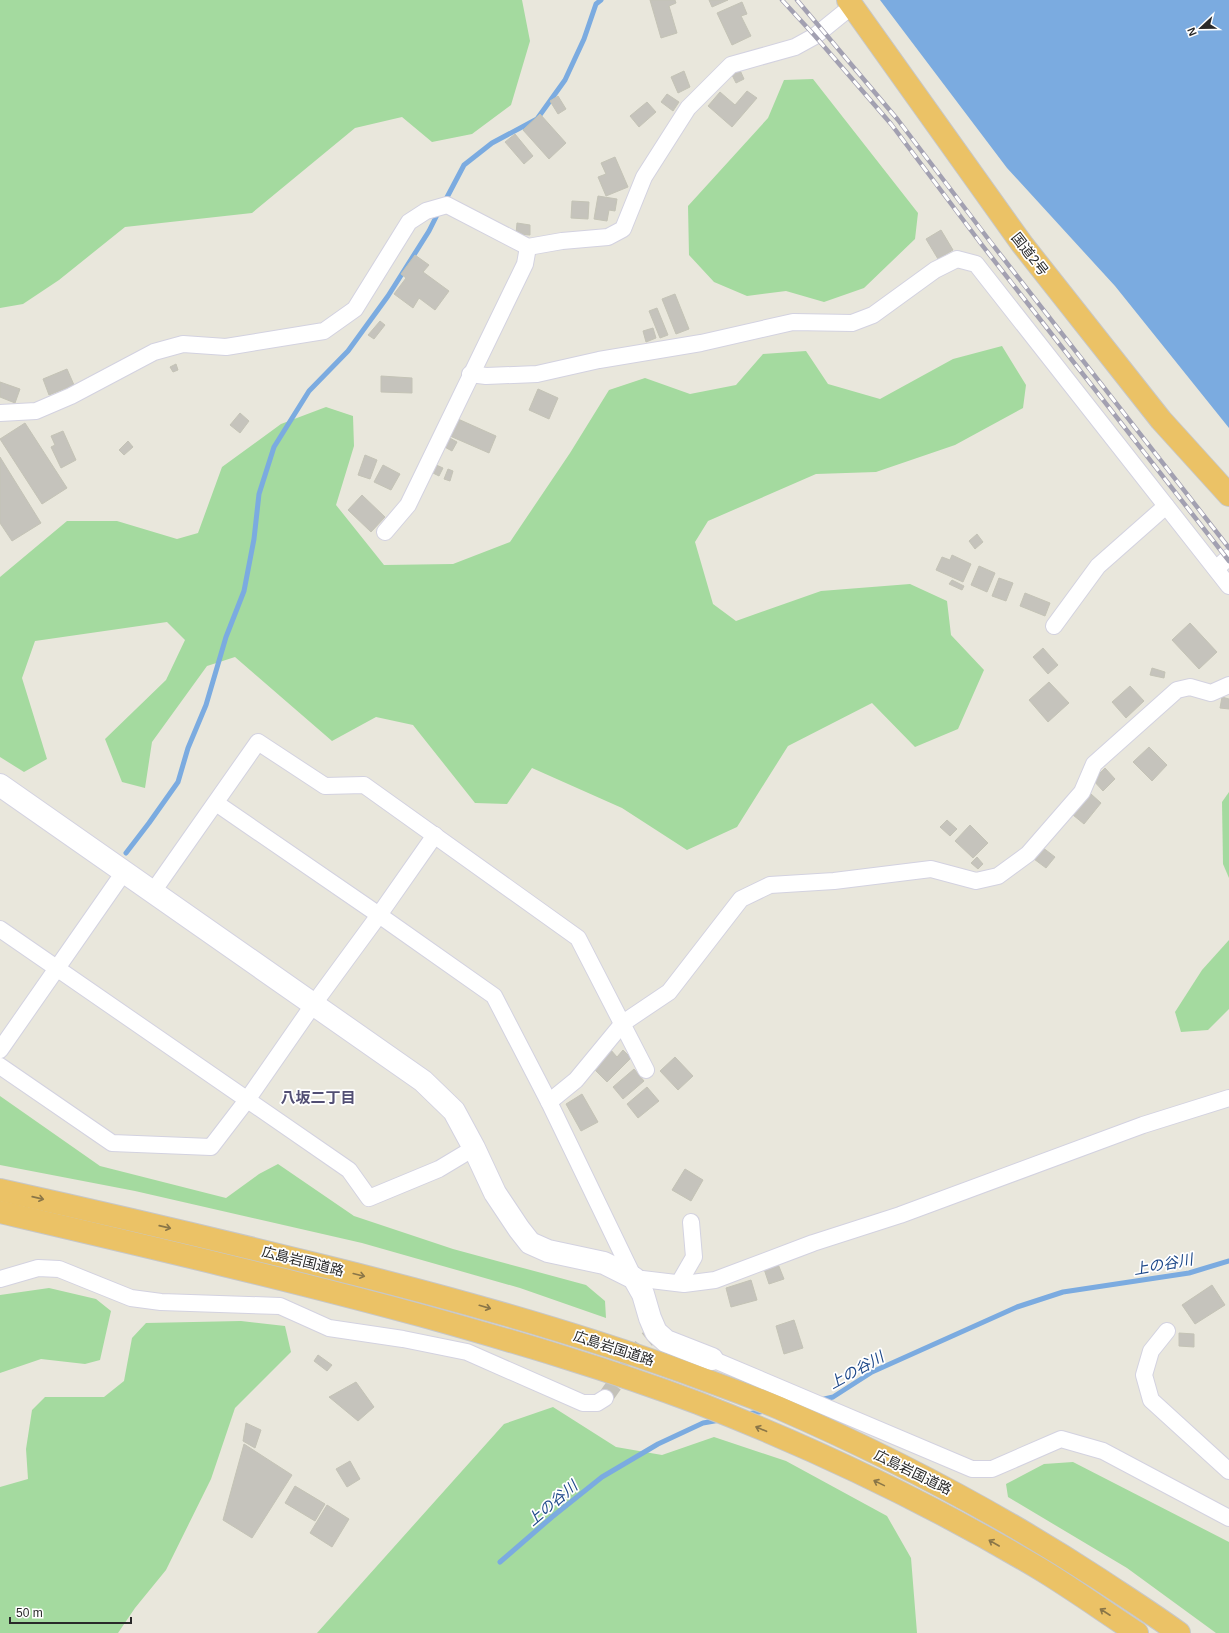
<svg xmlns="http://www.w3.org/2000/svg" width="1229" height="1633" viewBox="0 0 1229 1633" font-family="Helvetica,'Noto Sans JP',sans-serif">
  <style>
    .green { fill: #a4da9f }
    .water { fill: #7babe0 }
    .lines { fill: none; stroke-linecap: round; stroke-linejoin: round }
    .stream { stroke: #7babe0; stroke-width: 5 }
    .building { fill: #c5c3bc; stroke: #c4c3b6 }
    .street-tunnel { stroke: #c3c1b8; stroke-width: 16; stroke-dasharray: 16 8; stroke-linecap: butt }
    .street-casing { stroke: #d3d2e0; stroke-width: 18 }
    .secondary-casing { stroke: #d3d2e0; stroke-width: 24 }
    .highway-casing { stroke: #c7c7c7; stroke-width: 24 }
    .street { stroke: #fff; stroke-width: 16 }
    .secondary { stroke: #fff; stroke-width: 22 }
    .highway { stroke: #ebc266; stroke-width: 22 }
    .rail-casing { stroke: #a2a0b1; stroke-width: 4.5 }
    .rail { stroke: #fff; stroke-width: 3; stroke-dasharray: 9; stroke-linecap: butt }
    .oneway { stroke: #8a7648 }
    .labels { text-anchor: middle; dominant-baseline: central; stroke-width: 3.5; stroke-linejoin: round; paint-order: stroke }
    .street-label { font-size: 14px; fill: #292929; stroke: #fff }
    .neighbourhood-label { font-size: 15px; font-weight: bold; fill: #524f74; stroke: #fff }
    .water-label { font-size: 15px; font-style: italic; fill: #1d4889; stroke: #fff }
  </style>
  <rect width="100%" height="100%" fill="#e9e7dc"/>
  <!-- green -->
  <g class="green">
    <polygon points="0,0 522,0 530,41 511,105 472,134 432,142 402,117 355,128 252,213 125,227 59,280 23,304 0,308"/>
    <polygon points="813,79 918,213 915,239 864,288 824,302 786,291 747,296 714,282 689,255 688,206 768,118 784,80"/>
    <polygon points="1002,346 1026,385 1023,408 955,445 876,472 816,474 708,521 695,542 713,604 736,621 821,591 910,584 947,601 951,635 984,670 958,729 915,747 872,703 788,746 737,827 687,850 622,808 532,768 507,804 475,803 413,725 376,717 332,741 235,657 207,666 152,742 145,788 122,782 105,739 166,680 185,640 167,622 35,641 22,678 47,759 24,772 0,757 0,577 67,521 117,521 177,539 198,533 222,467 281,424 326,407 353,416 354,446 336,505 384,565 453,564 510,542 570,453 609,390 645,378 690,394 736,385 763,354 806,351 828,384 880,399 953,359"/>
    <polygon points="1229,792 1229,878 1223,864 1222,802"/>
    <polygon points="1229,940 1229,1009 1208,1030 1181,1032 1175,1012 1202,970"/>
    <polygon points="0,1096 100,1166 226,1198 259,1174 278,1164 354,1216 453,1249 586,1285 605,1301 606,1318 520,1288 362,1243 135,1191 0,1165"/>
    <polygon points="49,1288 96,1299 111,1311 100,1360 85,1364 41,1359 0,1373 0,1295"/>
    <polygon points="241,1321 285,1326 291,1352 235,1408 211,1479 166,1570 135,1608 118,1633 0,1633 0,1487 28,1479 26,1449 32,1410 45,1397 104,1397 124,1381 132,1338 146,1323"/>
    <polygon points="553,1407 616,1447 662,1455 714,1437 786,1461 887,1516 911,1558 917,1633 317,1633 504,1424"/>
    <polygon points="1073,1462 1229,1542 1229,1633 1216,1633 1127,1568 1008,1497 1006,1484 1044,1464"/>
  </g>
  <!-- water -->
  <polygon class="water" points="880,0 1229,0 1229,428 1115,286 1007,168"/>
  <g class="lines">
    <!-- stream -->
    <g class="stream">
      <polyline points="444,203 464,165 492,143 537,119 565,80 584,39 596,4 601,0"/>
      <polyline points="126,853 149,823 178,782 188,748 206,705 226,637 244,591 254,539 259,494 274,447 309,391 348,351 388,296 429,231 439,211"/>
      <polyline points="820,1400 833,1397 872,1372 1017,1307 1063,1292 1189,1273 1229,1261"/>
      <polyline points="747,1414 765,1411"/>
      <polyline points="500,1562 552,1517 602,1477 658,1444 703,1423 720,1420"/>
    </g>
  </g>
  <!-- building -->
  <g class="building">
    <polygon points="650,0 675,0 676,3 669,6 677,33 661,38"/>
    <polygon points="709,0 728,0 712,7"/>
    <polygon points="742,2 747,14 741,16 751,36 732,45 717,13"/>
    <polygon points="739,68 744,79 736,83 731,73"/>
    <polygon points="684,71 690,87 678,93 671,77"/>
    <polygon points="747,91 757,98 732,127 708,106 720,92 735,105"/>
    <polygon points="667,94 679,102 673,111 661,102"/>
    <polygon points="558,96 566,109 558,114 550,101"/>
    <polygon points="647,102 656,112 639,127 630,116"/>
    <polygon points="540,114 566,143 549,159 523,130"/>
    <polygon points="515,134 533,156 524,164 505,142"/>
    <polygon points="615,157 628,187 606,196 598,177 606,174 601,163"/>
    <polygon points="598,196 617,199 615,211 609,210 607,221 594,219"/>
    <polygon points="572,201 589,202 588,219 571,218"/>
    <polygon points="517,223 530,225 530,235 516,234"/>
    <polygon points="941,230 953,250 938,259 926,239"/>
    <polygon points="415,255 429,265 423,272 449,291 435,310 419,298 413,308 394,294 406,278 401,274"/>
    <polygon points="675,294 689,329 676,334 662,299"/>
    <polygon points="657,308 668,335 660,338 649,311"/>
    <polygon points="380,321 385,325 374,339 368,335"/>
    <polygon points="653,328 656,338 646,342 643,331"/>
    <polygon points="176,364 178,370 173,372 170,367"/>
    <polygon points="67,369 74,385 49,395 43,379"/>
    <polygon points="381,376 412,378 412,393 381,392"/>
    <polygon points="0,382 20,389 15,403 0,397"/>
    <polygon points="538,389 558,398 549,419 529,410"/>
    <polygon points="240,413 249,421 240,433 230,425"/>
    <polygon points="458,419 496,436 489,453 450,436"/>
    <polygon points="25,423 67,488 42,504 0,439"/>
    <polygon points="63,431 76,460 61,468 51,447 55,445 51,436"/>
    <polygon points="446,436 457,442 452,451 441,445"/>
    <polygon points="128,441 133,447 124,455 119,450"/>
    <polygon points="365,455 377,460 370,479 358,475"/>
    <polygon points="0,457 41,523 12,541 0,523"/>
    <polygon points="434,464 443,468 439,476 431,472"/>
    <polygon points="383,465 400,474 391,490 374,482"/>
    <polygon points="448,469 453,471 450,481 444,479"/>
    <polygon points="362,495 385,517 371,532 348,510"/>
    <polygon points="977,534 983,542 975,549 969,541"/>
    <polygon points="952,555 971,564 963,582 936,570 942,557 950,560"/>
    <polygon points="979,566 995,573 987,592 971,585"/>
    <polygon points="999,578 1013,583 1006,601 992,596"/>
    <polygon points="952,580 964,586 962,590 949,584"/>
    <polygon points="1025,593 1050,603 1045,616 1020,606"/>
    <polygon points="1190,623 1217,652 1199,669 1172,640"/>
    <polygon points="1043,648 1058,665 1048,674 1033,657"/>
    <polygon points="1152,668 1165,672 1164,678 1150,675"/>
    <polygon points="1049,682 1069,703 1048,722 1029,700"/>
    <polygon points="1130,686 1144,701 1126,718 1112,702"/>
    <polygon points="1222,697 1229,699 1229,709 1220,708"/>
    <polygon points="1149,747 1167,765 1152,781 1133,762"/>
    <polygon points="1105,768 1115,779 1103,791 1093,780"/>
    <polygon points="1091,794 1101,803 1084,824 1073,815"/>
    <polygon points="947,820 957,829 950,836 940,827"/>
    <polygon points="970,825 988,843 973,858 955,841"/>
    <polygon points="1042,847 1055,857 1046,868 1034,859"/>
    <polygon points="977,857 983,864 978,869 971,863"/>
    <polygon points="610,1049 617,1057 623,1050 631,1058 607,1082 592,1067"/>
    <polygon points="675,1057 693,1076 678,1090 660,1071"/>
    <polygon points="634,1069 644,1081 623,1099 613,1087"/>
    <polygon points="647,1087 659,1101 638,1118 627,1104"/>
    <polygon points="582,1094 598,1122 581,1131 566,1104"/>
    <polygon points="685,1169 703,1180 691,1201 672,1190"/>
    <polygon points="778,1264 784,1279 769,1284 764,1269"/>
    <polygon points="751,1280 757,1300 731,1307 726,1288"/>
    <polygon points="1212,1285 1225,1305 1195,1324 1182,1305"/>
    <polygon points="794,1320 803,1348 784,1354 776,1326"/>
    <polygon points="1179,1333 1194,1334 1194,1347 1179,1346"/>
    <polygon points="318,1355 332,1365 327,1371 314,1361"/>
    <polygon points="356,1382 374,1407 358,1421 329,1397"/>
    <polygon points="246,1423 261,1430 255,1448 243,1441"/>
    <polygon points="244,1444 292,1475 252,1538 223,1520"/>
    <polygon points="350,1461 360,1479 347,1487 336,1469"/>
    <polygon points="295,1486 325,1504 315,1521 285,1503"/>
    <polygon points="327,1505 349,1519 332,1547 310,1533"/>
  </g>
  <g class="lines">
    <!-- street-tunnel -->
    <polyline class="street-tunnel" points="605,1398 645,1341 656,1332"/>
    <!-- street casing -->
    <g class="street-casing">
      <g id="street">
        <polyline points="470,374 486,376 537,374 599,360 701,343 793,322 852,323 873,315 935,270 957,259 976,264 1229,586"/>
        <polyline points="0,413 36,411 71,396 154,352 183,344 226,347 324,331 355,309 409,222 426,211 447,205 528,247 562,241 608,237 623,229 644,177 688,108 731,65 795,47 815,36 852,6"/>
        <polyline points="385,532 408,505 525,264 528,247"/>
        <polyline points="1216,569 1229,557"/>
        <polyline points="1054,626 1098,566 1166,506"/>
        <polyline points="216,803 379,915 494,996 549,1102 634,1278 684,1284 715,1280 813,1243 900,1215 1143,1125 1229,1098"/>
        <polyline points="152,893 258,742 325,786 364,785 578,938 646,1070"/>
        <polyline points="0,929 349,1170 369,1198 439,1169 474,1148"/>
        <polyline points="0,1050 124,872"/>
        <polyline points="0,1066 112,1143 211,1147 247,1100 313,1005 379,915 435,835"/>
        <polyline points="549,1102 576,1080 623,1023 669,992 741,899 770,885 834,881 931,869 976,881 998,876 1028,854 1082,792 1094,764 1177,690 1190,687 1211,693 1229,685"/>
        <polyline points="0,1279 38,1268 59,1269 131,1298 161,1302 280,1306 329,1328 403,1339 467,1352 583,1403 597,1403 605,1398"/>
        <polyline points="679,1283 694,1257 691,1222"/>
        <polyline points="1167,1331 1151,1351 1144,1375 1151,1400 1229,1471"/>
        <polyline points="712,1359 972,1469 992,1469 1061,1439 1103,1451 1229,1518"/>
      </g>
    </g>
    <!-- secondary casing -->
    <g class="secondary-casing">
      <polyline id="secondary" points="0,785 423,1081 454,1111 474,1148 495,1193 519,1229 530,1243 548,1251 604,1263 634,1278 643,1294 650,1318 656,1332 666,1341 712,1359"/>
    </g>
    <!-- highway casing -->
    <g class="highway-casing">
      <g id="highway">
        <polyline points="848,0 1022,244 1161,420 1229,495"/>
        <path d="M0,1190c108,24 215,49 323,76 122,30 242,63 361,106 32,12 64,23 95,36 112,49 219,105 320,171 27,18 54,35 80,54"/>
        <path d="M0,1212c141,33 283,66 423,104 93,26 185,53 275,87 118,46 233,101 342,166 33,20 65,43 97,64"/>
      </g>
    </g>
    <!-- street -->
    <use href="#street" class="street"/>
    <!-- secondary -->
    <use href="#secondary" class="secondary"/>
    <!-- highway -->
    <use href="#highway" class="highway"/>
    <!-- rail casing -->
    <g class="rail-casing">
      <g id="rail">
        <polyline points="782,0 815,36 891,124 982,245 1229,561"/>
        <polyline points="797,0 898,120 989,240 1229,548"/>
      </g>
    </g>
    <!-- rail -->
    <use href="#rail" class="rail"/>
  </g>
  <!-- one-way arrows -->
  <defs><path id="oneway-shaft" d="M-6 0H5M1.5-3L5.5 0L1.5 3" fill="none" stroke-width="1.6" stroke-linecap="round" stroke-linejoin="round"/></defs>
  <g class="oneway">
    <use href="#oneway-shaft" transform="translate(38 1198) rotate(13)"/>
    <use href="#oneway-shaft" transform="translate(165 1227) rotate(13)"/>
    <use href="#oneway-shaft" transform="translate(359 1275) rotate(14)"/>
    <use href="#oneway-shaft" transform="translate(485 1307) rotate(16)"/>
    <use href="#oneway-shaft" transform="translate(761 1429) rotate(-157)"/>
    <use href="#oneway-shaft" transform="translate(879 1483) rotate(-154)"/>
    <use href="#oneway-shaft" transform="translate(994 1543) rotate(-150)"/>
    <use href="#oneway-shaft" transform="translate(1105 1612) rotate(-147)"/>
  </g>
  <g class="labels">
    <!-- street labels -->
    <g class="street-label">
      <text transform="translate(1030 254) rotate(52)">国道2号</text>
      <text transform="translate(303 1261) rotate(14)">広島岩国道路</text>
      <text transform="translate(614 1348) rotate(18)">広島岩国道路</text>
      <text transform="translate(913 1472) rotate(26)">広島岩国道路</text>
    </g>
    <!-- neighbourhood labels -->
    <g class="neighbourhood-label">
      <text x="318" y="1097">八坂二丁目</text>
    </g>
    <!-- water labels -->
    <g class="water-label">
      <text transform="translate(1163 1264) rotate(-10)">上の谷川</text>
      <text transform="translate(856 1370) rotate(-29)">上の谷川</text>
      <text transform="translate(552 1503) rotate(-40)">上の谷川</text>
    </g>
  </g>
  <!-- north arrow -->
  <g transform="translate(1201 28) rotate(248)" stroke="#ffffff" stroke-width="3" paint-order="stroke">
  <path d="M0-3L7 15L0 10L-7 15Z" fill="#292929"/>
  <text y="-6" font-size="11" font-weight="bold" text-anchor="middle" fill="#292929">N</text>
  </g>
  <!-- scale -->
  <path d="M10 1617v6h121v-6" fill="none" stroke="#292929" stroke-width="2"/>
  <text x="16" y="1617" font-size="12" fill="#292929" stroke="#ffffff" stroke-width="3" paint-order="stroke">50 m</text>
</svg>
